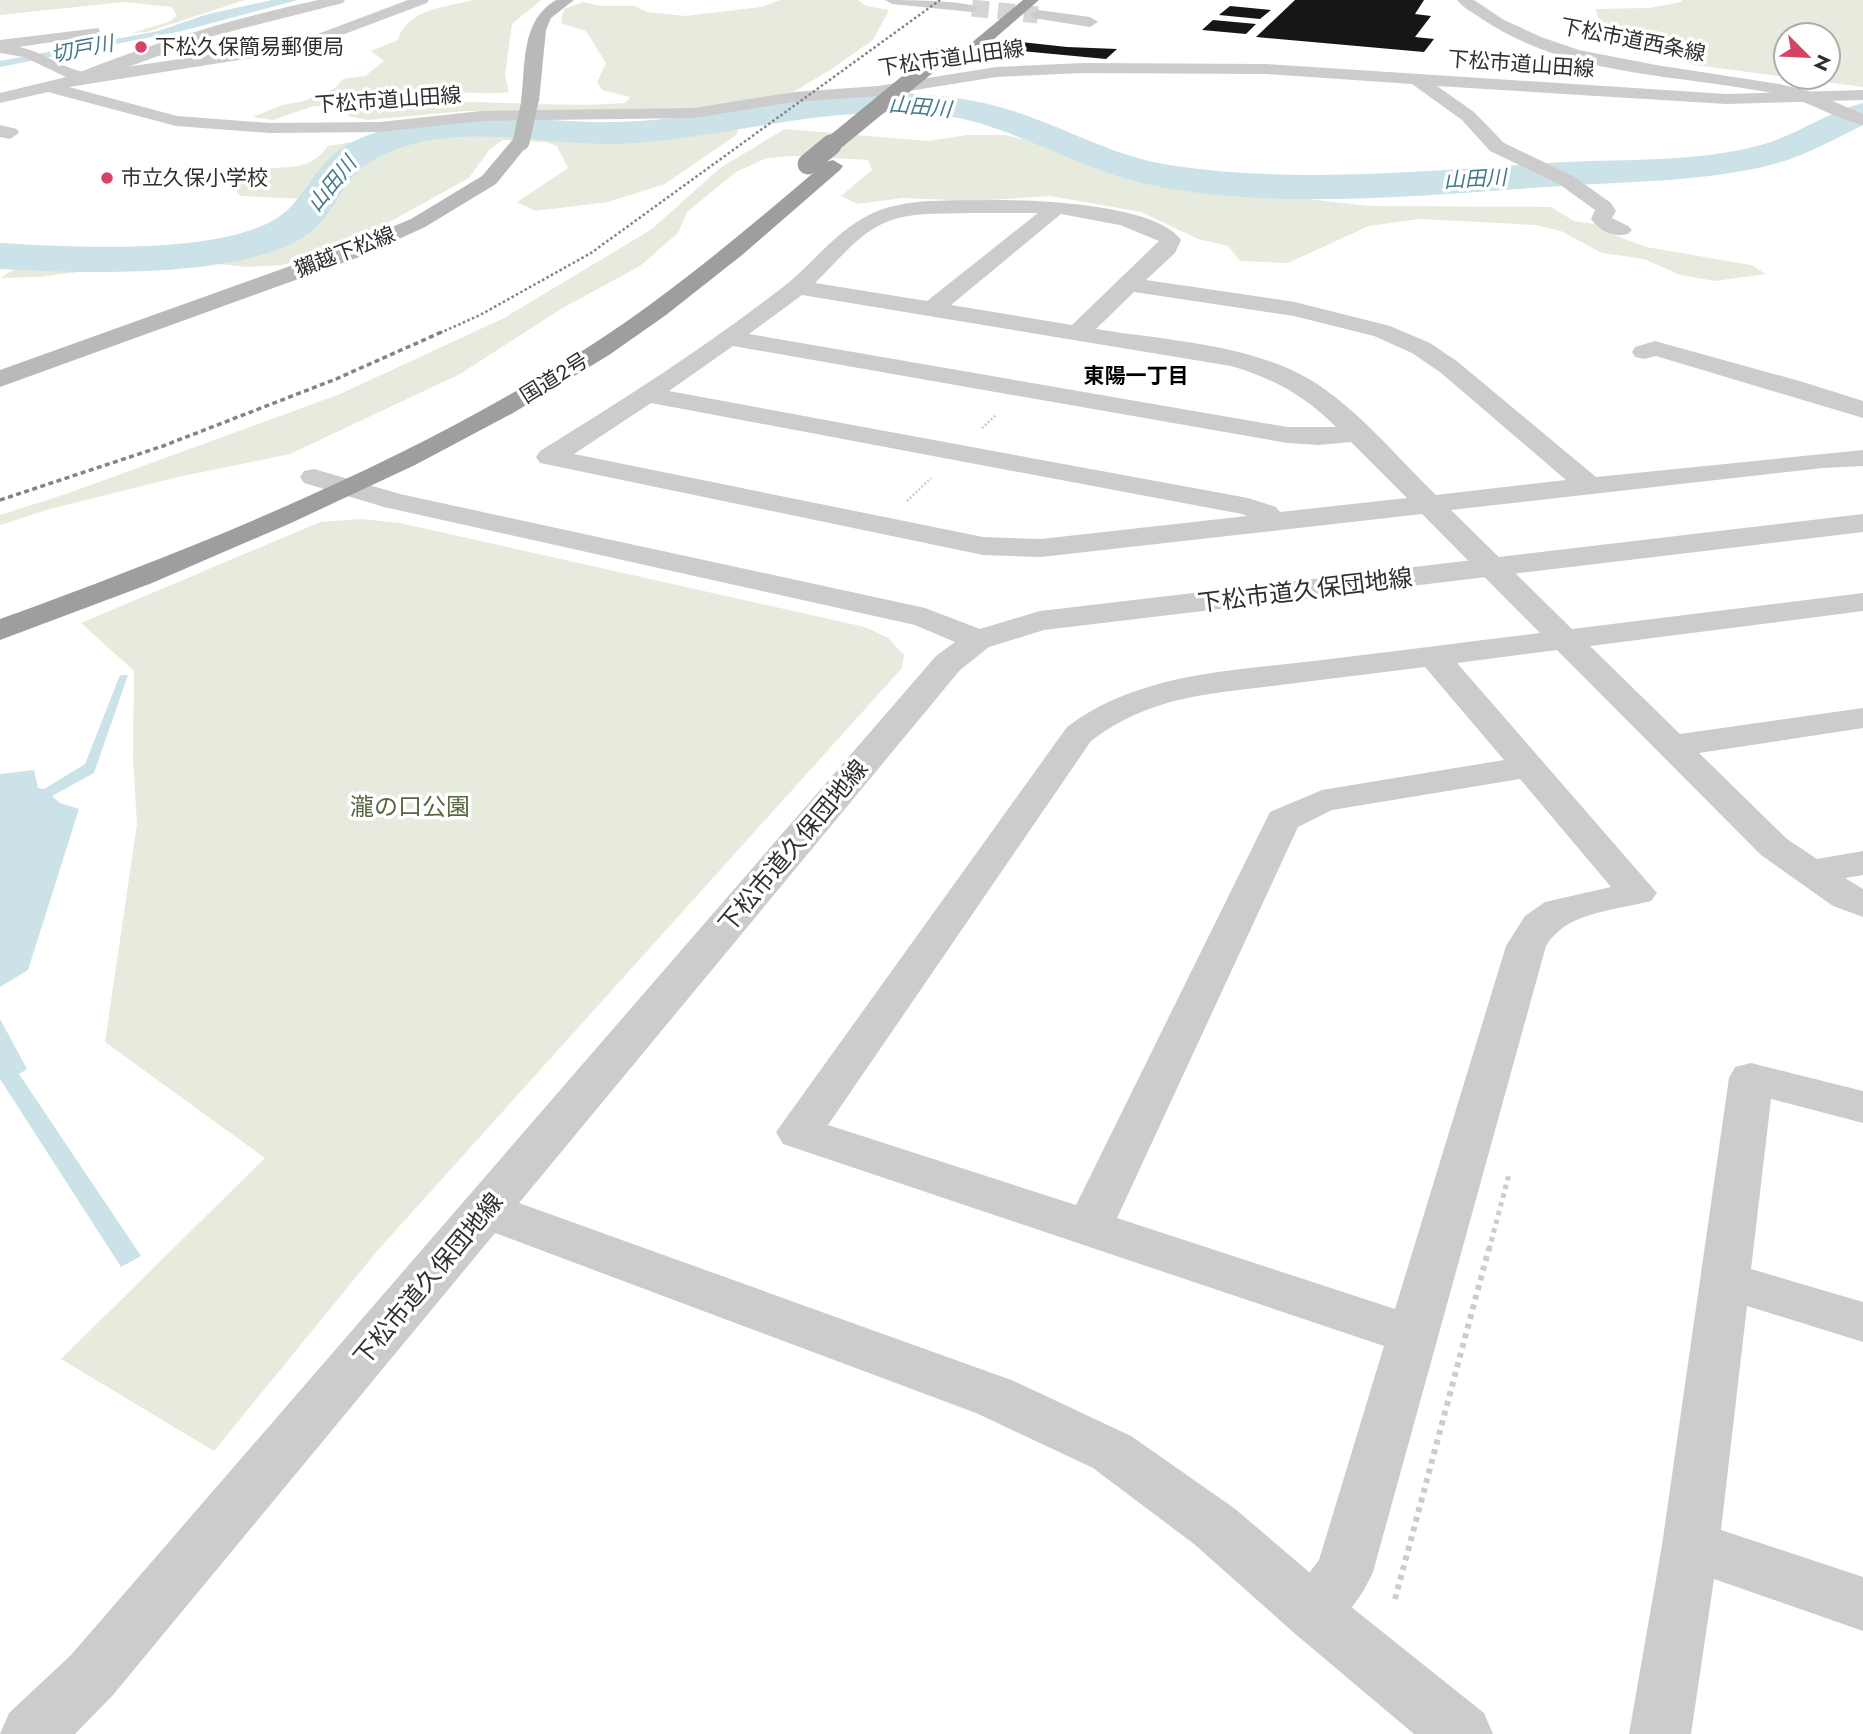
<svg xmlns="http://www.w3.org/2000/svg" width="1863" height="1734" viewBox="0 0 1863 1734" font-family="Jost,'Noto Sans JP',sans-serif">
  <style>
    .green { fill: #e7ebde; fill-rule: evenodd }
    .water { fill: #cce2e9 }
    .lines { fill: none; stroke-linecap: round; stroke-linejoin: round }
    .river { fill: #cce2e9; fill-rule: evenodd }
    .building { fill: #161616 }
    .minor-tunnel { stroke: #d5d5d5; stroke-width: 17; stroke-dasharray: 17 9; stroke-linecap: butt }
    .path-far2 { stroke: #ccc; stroke-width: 2.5; stroke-dasharray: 2 2; stroke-linecap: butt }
    .path-far1 { stroke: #ccc; stroke-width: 5; stroke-dasharray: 4.5 4.5; stroke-linecap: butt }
    .path { stroke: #ccc; stroke-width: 6; stroke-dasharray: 5 5; stroke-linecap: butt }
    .minor { fill: #ccc; fill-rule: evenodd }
    .tertiary { fill: #ccc; fill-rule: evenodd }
    .secondary { fill: #b9b9b9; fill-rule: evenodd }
    .trunk { fill: #9e9e9e; fill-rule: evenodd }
    .rail-far1 { stroke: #848484; stroke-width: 2.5; stroke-dasharray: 2.5 2.5; stroke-linecap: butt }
    .rail { stroke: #848484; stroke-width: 3.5; stroke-dasharray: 5 3.5; stroke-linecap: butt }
    .secondary-bridge { stroke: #b9b9b9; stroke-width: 17 }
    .trunk-bridge-far1 { stroke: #9e9e9e; stroke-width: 17 }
    .trunk-bridge { stroke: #9e9e9e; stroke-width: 21 }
    .poi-dot { fill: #d54265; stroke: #fff; stroke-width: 2.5 }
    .labels { text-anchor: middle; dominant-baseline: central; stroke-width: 7; stroke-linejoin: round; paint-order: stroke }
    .far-street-label { font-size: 21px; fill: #2f2f2f; stroke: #fff }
    .far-poi-label { font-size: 21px; fill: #2f2f2f; stroke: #fff; text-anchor: start }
    .far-water-label { font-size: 21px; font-style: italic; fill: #447a8a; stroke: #fff }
    .far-neighbourhood-label { font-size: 21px; font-weight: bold; fill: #000; stroke: #fff }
    .street-label { font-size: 24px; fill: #2f2f2f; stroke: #fff }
    .park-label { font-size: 24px; fill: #596740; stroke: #fff }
  </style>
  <rect width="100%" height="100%" fill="#fff"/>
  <!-- green -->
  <g class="green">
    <polygon points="0,0 245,0 147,32 132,33 171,21 177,15 171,7 124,2 0,15"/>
    <path d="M473,0h68l-29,24 -7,51 4,17c-34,5 -72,-8 -102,13 22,3 43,-3 65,-3 51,1 102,5 153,1l5,-6 -28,-7 -5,-8 9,-19 -20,-32 -25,-8 3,-14 19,-7 18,4h34l12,6 38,4 76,-9 19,-7h78l8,6 23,4 -16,30 -43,30 -35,21 -38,9 -49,7 -106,7 -137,-3 -97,9 -20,-4 5,-8 -39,-2 -41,14 -20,-3 29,-12 22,-4 31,-13 8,-9 22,-3 19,-15 -13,-10 27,-11c8,-31 48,-33 75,-40z"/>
    <path d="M1682,0h181v87l-168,-22 -50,-19 13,-4 -26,-15 -31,-4 -6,-14 54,-1 32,-6zM1786,35h42v42h-42z"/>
    <path d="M741,124l-5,11 -71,49 -57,18 -73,9 -18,-9 51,-34 -11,-22 -11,-4 -43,-2 -13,9 -21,29 -85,47 -101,40 -34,2 -50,-5 -58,2 -102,13 -39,1 18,-11c75,-5 217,-1 279,-40 11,-7 22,-19 32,-27l-89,-4 -8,-11c9,-5 20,-13 30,-15 28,-6 46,3 66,-24l24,-4 40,1 77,-13h37l115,8z"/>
    <polygon points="785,129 928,141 967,135 1006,135 1052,147 1102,171 1139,179 1369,206 1551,207 1574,221 1594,224 1612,234 1646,247 1751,265 1766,274 1715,281 1680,275 1644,259 1602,253 1561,231 1535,225 1419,219 1369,226 1288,263 1240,261 1228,246 1198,239 1141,212 1050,196 976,201 903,198 857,204 841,196 872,170 868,160 793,156 767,158 736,172 687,212 678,233 640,266 561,309 460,374 290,454 178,477 50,509 0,525 0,515 66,494 340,394 504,318 652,229 720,168"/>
    <polygon points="361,519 400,523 865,627 888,638 904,655 902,668 378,1250 214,1451 61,1359 265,1158 105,1042 137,824 133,758 134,671 81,623 320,522"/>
  </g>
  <!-- water -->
  <g class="water">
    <polygon points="272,0 298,0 182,31 0,67 0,61 158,31 208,14"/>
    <polygon points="120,675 128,675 94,773 52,796 60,803 79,809 28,970 0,987 0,774 34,770 38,788 44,789 85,764"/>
    <polygon points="0,1019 27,1069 19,1074 141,1256 121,1267 0,1079"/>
  </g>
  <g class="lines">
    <!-- river -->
    <path class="river" d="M874,93c52,0 101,4 151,22 48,17 93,42 144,50 131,20 265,5 397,-3 63,-3 133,0 195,-17 36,-10 66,-33 102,-42v22c-29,14 -57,31 -89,39 -68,18 -141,17 -212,22 -130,8 -288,26 -416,-2 -58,-13 -108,-43 -164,-60 -33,-11 -71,-12 -106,-11 -81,2 -160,24 -241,30 -74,6 -149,-18 -222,1 -18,5 -38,13 -52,25 -22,19 -30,50 -56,67 -67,44 -225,37 -305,33v-26c72,4 209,12 272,-22 25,-13 35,-39 53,-58 21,-24 55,-33 85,-40 69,-16 136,1 206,-1 86,-2 171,-24 258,-29z"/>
  </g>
  <!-- building -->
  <g class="building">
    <polygon points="1295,0 1424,0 1415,14 1431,16 1415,37 1434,39 1424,52 1256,37"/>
    <polygon points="1230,6 1271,10 1260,19 1219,15"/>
    <polygon points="1213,20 1256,24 1246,34 1202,30"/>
    <polygon points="1021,42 1067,47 1117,49 1106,59 1010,50"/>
  </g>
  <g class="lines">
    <!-- minor-tunnel -->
    <polyline class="minor-tunnel" points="972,8 1038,15"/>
    <!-- path-far2 -->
    <g class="path-far2">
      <polyline points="982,428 996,415"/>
      <polyline points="907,501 931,478"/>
    </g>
    <!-- path-far1 -->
    <polyline class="path-far1" points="1489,1250 1509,1174"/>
    <!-- path -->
    <polyline class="path" points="1395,1599 1489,1248"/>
    <!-- minor -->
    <g class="minor">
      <path d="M408,0h21l-2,3 -125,47 -233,37 108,29 93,7 110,-1 101,-11 213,-3 100,-16 84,-6 118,-19 88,-4 182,1 460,30 137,-4v10l-137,4 -289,-18 37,26 30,31 69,33 38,27 5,8 -4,7 16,8 4,4 -4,4c-14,4 -29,-3 -37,-15l4,-9 -36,-26 -69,-33 -28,-31 -50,-36 -146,-10 -182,-1 -88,4 -118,19 -84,6 -100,16 -213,3 -101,11 -110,1 -94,-7 -128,-34 -48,11v-10l66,-16 -42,-20 -24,-4v-13l98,-12 2,3 -8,5 -73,11c25,4 49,27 74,25l206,-31z"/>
      <path d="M885,0c20,0 80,0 94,8l-7,4 -80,-8z"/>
      <polygon points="1038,10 1090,17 1098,22 1090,27 1033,18 1030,15"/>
      <polygon points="0,125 17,129 19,133 10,139 0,137"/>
      <path d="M994,200c40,0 162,4 187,40l-6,13 -29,27 149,22 95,24 40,17 28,19 138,115 267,-27v16l-40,2 -372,42 121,119 291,-36v18l-273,35 90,88 183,-26v20l-164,25 88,86 30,20 46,-8v24l-18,3 18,11v28l-30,-11 -72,-51 -204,-205 -100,13 200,230 -6,8c-37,10 -84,10 -105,45l-173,626 -9,18 -29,42 -21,8 -21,-8 -8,-19 8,-19 26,-34 65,-214 -601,-202 -7,-12 291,-405c73,-55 167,-56 255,-67 73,-9 145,-18 218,-27l-118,-119 -381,43 -58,-2 -433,-90 -10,-2 -4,-6 4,-6c83,-51 166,-104 243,-164 30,-23 54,-58 90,-74 35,-16 83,-12 121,-13zM971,213h67l-111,88 -112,-18c23,-22 48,-56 80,-64 23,-7 52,-5 76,-6zM1061,214l59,11 39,16 -87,84 -121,-20zM1134,292l160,24 80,20 38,17 28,19 126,108 -130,15c-39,-38 -81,-89 -127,-116 -59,-35 -146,-39 -213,-50zM802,295l429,71c42,12 74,30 105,61h-49l-538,-93zM733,346l554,97 32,2 32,-3 56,56 -127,14 -4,-5 -28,-9 -579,-107zM651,403l591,111 5,2 -206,23 -58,-2 -409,-83zM1425,667l79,93 -182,30 -52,22 -194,393 -248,-80 263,-384c59,-45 118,-47 189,-56 48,-6 97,-12 145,-18zM1520,779l91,108 -66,15 -20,14 -19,30 -111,363 -278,-91 181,-391 34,-17z"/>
      <polygon points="1655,341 1803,382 1863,401 1863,418 1656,356 1644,359 1635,357 1632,352 1635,347"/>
      <polygon points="1751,1063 1863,1091 1863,1123 1771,1099 1751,1269 1863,1302 1863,1342 1747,1306 1721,1530 1863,1577 1863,1631 1714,1579 1691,1734 1629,1734 1662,1545 1729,1078 1735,1067"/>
    </g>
    <!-- tertiary -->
    <g class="tertiary">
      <path d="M318,0h27l-2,3 -130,33 -126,46 -6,1 -8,-5 2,-4c79,-32 160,-56 243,-74z"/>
      <path d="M1457,0h17l30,20 37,17 38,13 77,15 123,19 30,7 54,23v11c-30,-7 -55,-25 -86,-31 -97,-20 -210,-17 -295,-75 -8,-6 -19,-11 -25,-19z"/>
      <polygon points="314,469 400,494 925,608 980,629 1040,611 1863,514 1863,532 1044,630 989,647 960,670 519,1203 1014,1381 1131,1436 1234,1508 1335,1594 1484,1713 1493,1734 1414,1734 1293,1632 1194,1544 1093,1468 976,1413 495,1233 113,1695 75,1734 0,1734 9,1713 71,1655 936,656 955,642 915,625 384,507 304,483 300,477 304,471"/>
    </g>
    <!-- secondary -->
    <g class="secondary">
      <path d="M556,0h18l-23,18 -5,12 -7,71 -9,5 -6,-1 -3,-4c5,-36 -1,-80 35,-101z"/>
      <polygon points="521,136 530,142 496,184 425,227 362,256 0,387 0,370 346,246 411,219 482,176 514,138"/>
    </g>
    <!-- trunk -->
    <g class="trunk">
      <polygon points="1023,0 1039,0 970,60 958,60 956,57 958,54"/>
      <path d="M833,160l10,6 -3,4 -98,85 -76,60 -57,40 -96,58 -98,52 -124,58 -139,60 -152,57v-21c203,-74 411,-157 593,-275 83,-54 158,-118 233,-182z"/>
    </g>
    <!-- rail-far1 -->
    <polyline class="rail-far1" points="440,333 480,315 591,253 940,0"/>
    <!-- rail -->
    <polyline class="rail" points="0,500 163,446 336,379 444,331"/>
    <!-- secondary-bridge -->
    <polyline class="secondary-bridge" points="521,142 530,101"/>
    <!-- trunk-bridge-far1 -->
    <polyline class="trunk-bridge-far1" points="829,147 940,56"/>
    <!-- trunk-bridge -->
    <polyline class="trunk-bridge" points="808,164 831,145"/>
  </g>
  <!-- markers -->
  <g class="poi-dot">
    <circle cx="141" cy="47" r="7"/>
    <circle cx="107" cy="178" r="7"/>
  </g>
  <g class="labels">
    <!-- far-street labels -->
    <g class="far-street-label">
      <text transform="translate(1633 40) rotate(11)">下松市道西条線</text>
      <text transform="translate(951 58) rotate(-8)">下松市道山田線</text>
      <text transform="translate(1521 64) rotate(4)">下松市道山田線</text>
      <text transform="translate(388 100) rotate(-4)">下松市道山田線</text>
      <text transform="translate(345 252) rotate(-21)">獺越下松線</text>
      <text transform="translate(554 378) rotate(-32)">国道2号</text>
    </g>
    <!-- far-poi labels -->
    <g class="far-poi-label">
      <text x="155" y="47">下松久保簡易郵便局</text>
      <text x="121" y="178">市立久保小学校</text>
    </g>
    <!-- far-water labels -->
    <g class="far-water-label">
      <text transform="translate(82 49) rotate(-11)">切戸川</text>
      <text transform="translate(920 107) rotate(5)">山田川</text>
      <text transform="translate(1475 179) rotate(-3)">山田川</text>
      <text transform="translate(332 184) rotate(-51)">山田川</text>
    </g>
    <!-- far-neighbourhood labels -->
    <g class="far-neighbourhood-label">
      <text x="1136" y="376">東陽一丁目</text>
    </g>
    <!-- street labels -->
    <g class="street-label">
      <text transform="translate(1305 590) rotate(-7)">下松市道久保団地線</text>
      <text transform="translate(793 846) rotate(-50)">下松市道久保団地線</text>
      <text transform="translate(428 1279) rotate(-50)">下松市道久保団地線</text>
    </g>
    <!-- park labels -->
    <g class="park-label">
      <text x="410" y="806">瀧の口公園</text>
    </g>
  </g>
  <!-- north arrow -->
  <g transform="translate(1807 56) rotate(114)"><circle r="33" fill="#ffffff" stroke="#acacac" stroke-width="2"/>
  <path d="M0-5L12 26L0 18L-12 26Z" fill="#d54265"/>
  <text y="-10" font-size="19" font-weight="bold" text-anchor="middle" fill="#2f2f2f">N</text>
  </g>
</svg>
